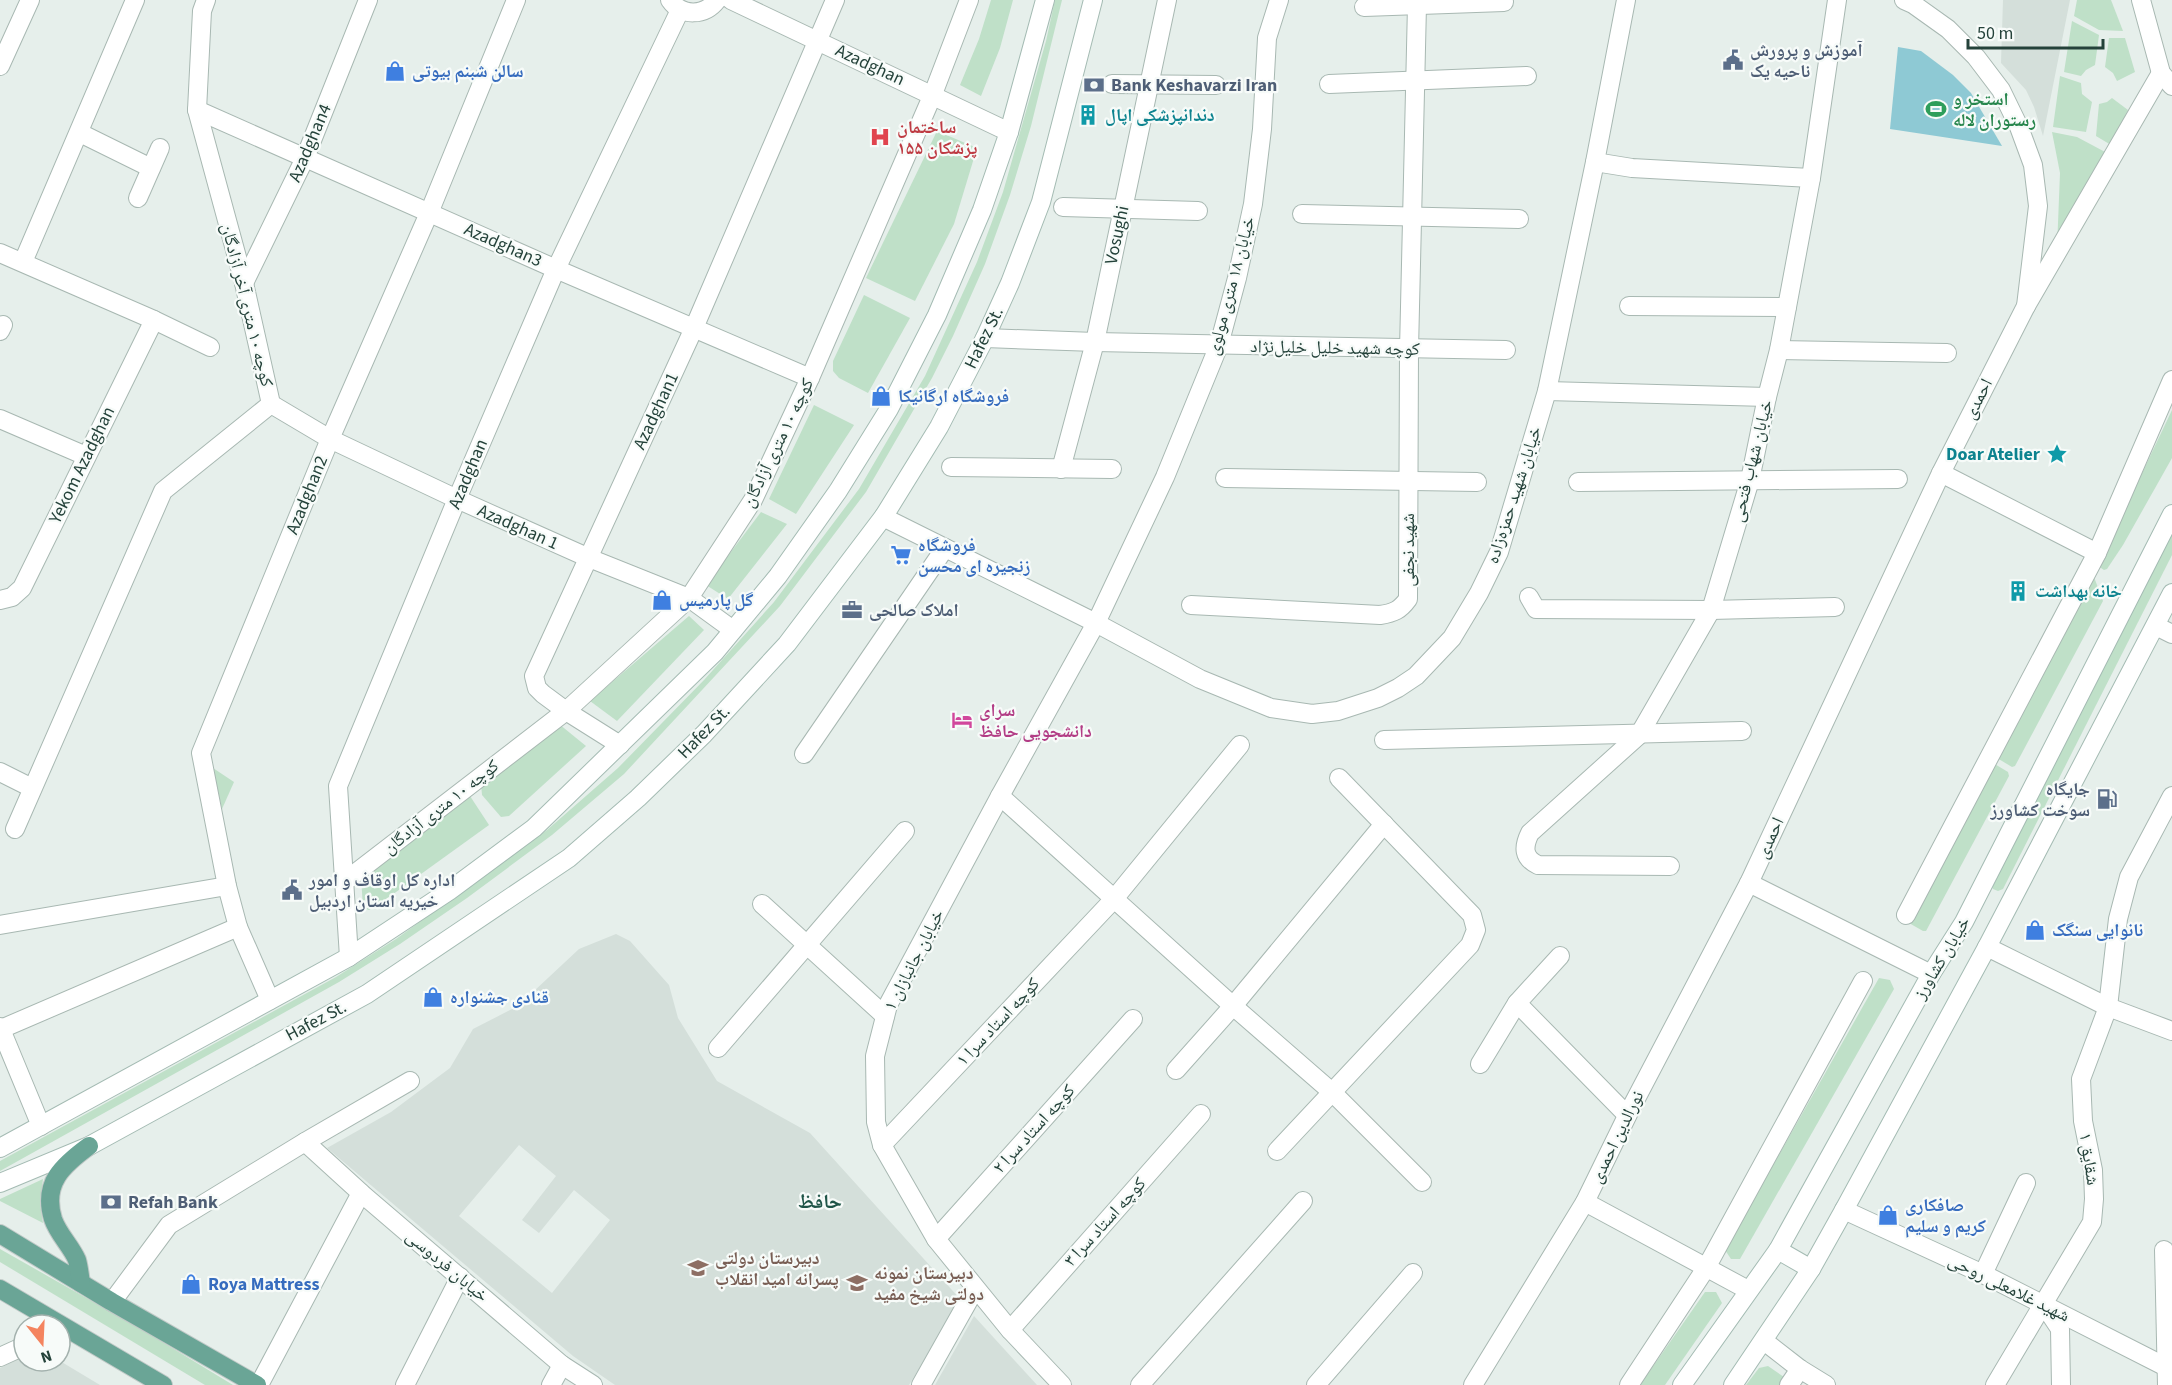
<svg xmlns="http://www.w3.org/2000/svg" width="2172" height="1385" viewBox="0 0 2172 1385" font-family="'Source Sans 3','Noto Naskh Arabic',sans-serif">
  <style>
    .built { fill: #d4dfda; fill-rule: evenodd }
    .green { fill: #bfe0c8 }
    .water { fill: #8ec9d4 }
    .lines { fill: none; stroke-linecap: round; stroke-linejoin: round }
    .minor-casing { stroke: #a8b8b2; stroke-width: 20 }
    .tertiary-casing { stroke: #a8b8b2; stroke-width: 20 }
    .secondary-casing { stroke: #a4bbb3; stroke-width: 20 }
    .primary-casing { stroke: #c2cac8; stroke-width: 20 }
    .minor { stroke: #fff; stroke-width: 18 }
    .tertiary { stroke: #fff; stroke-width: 18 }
    .secondary { stroke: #fff; stroke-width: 18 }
    .primary { stroke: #6aa596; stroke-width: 18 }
    .labels { text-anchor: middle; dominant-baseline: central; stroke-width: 4.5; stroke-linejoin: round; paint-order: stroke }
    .service-label { font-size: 18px; font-weight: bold; fill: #4e5e75; stroke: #f7fbf9; text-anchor: start }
    .street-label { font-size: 18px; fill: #24423a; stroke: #f7fbf9 }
    .shop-label { font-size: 18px; font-weight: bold; fill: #366cbe; stroke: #f7fbf9; text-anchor: start }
    .leisure-label { font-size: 18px; font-weight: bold; fill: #27864d; stroke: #f7fbf9; text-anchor: start }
    .culture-label { font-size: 18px; font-weight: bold; fill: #0d838f; stroke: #f7fbf9; text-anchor: start }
    .health-label { font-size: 18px; font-weight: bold; fill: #be3a42; stroke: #f7fbf9; text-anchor: start }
    .hotel-label { font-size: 18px; font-weight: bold; fill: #b23c85; stroke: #f7fbf9; text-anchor: start }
    .education-label { font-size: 18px; font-weight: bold; fill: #785e54; stroke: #f7fbf9; text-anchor: start }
    .neighbourhood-label { font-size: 20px; font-weight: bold; fill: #1f5548; stroke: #f7fbf9 }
  </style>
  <rect width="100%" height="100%" fill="#e6efeb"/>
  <!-- built -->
  <g class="built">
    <polygon points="2003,0 2070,0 2043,136 2034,107 2026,90 2001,63"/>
    <path d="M616,934l14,7 39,44 9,33 39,63 93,52 151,167 -52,85h-294l-42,-29 -246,-208 64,-36 59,-44 23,-39 45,-23 61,-57zM519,1145l37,31 -34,44 17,13 35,-43 36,30 -58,73 -93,-77z"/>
    <polygon points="974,1316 1037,1385 935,1385"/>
    <polygon points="24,1356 24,1361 60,1361 100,1385 0,1385 0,1368"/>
  </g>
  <!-- green -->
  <g class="green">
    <polygon points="991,0 1013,0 1000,48 981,96 960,85 979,39"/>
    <polygon points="1055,0 1062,0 1031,126 1010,195 985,264 953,336 932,378 866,492 780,606 624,774 552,835 467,898 400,944 339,982 0,1171 0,1161 336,977 396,939 547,830 618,768 704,680 774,602 859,489 925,376 977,262 1003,192 1046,41"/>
    <polygon points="2077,0 2111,0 2123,31 2099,30 2074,16"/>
    <polygon points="2072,21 2099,35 2095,65 2086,70 2081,76 2064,72"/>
    <polygon points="2109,38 2125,38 2135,72 2117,81 2113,73 2105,67"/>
    <polygon points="2060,76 2081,83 2082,94 2092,102 2086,132 2053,127"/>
    <polygon points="2112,98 2128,110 2111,145 2096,136 2099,104 2107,102"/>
    <polygon points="937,131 977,148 954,224 915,301 866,278"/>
    <polygon points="2052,132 2077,137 2107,153 2057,248 2060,173"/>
    <polygon points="864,295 910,318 868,393 839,378 833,371 833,361"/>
    <polygon points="814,405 854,425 796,514 769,499"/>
    <polygon points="2172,410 2172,458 2123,545 2107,569 2104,570 2098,566"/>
    <polygon points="761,512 787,524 728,599 706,585"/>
    <polygon points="2172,532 2172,555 2003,889 1998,891 1993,889 1992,886"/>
    <polygon points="2094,577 2103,601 2015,766 2012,767 1997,758"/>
    <polygon points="689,616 704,630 617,721 590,701"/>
    <polygon points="559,724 586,746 509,816 501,817 482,795 481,784"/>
    <polygon points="1993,763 2008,772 2009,776 1926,931 1923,931 1909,923"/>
    <polygon points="213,768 234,782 222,809"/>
    <polygon points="468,793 489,825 378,905 369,910 363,908 361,876"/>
    <polygon points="1879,978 1890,980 1894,989 1740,1259 1731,1259 1725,1250"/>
    <polygon points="43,1179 40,1203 43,1223 0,1201 0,1199"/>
    <polygon points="0,1249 141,1329 233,1385 205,1385 0,1262"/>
    <polygon points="1705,1292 1716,1292 1722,1303 1665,1385 1640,1385"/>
    <polygon points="1768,1366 1784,1377 1779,1385 1746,1385 1759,1368"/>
  </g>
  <!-- water -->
  <polygon class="water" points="1898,47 1921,51 1953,75 1971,93 2002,146 1890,129"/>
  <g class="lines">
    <!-- minor casing -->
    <g class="minor-casing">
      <g id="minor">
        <path d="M670,0c12,17 35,16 47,0"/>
        <polyline points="731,0 1009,132"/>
        <polyline points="1364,7 1504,2"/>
        <polyline points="1112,84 1216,85"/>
        <polyline points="1329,84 1527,76"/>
        <polyline points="197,110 556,269 810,378"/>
        <polyline points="80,133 151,168"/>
        <polyline points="1595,162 1632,168 1811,178"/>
        <polyline points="138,198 160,148"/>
        <polyline points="1063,207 1198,211"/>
        <polyline points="1302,214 1519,219"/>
        <polyline points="0,253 154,320 210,347"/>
        <polyline points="23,262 135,0"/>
        <polyline points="244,283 305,158 368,0"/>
        <polyline points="1629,306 1787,307"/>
        <polyline points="2026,306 2161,73"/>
        <polyline points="0,331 3,325"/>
        <polyline points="985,338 1095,342 1506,350"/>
        <polyline points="1779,350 1947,353"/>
        <polyline points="1547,391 1767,397"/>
        <polyline points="271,404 330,439 457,499 589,558 689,598 733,630"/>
        <polyline points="0,419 86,456"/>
        <polyline points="951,467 1112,469"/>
        <polyline points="1061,469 1095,342 1167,0"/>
        <polyline points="1941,473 2097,553"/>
        <polyline points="1225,478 1477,482"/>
        <polyline points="1578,482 1898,479"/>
        <polyline points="1529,597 1536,609 1711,610 1835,607"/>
        <polyline points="0,600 12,597 22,588 154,320"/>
        <path d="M1191,605l189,10c14,-2 20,-5 28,-16l1,-249 8,-345"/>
        <polyline points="2156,626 2172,634"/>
        <polyline points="1384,740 1742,731"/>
        <polyline points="620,745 566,711 543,694 537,688 534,676 694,328 835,0"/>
        <polyline points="804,754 945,548"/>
        <polyline points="0,772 32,788"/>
        <polyline points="1000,796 1233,1006 1333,1093 1422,1182"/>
        <polyline points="15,829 163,491 271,404 244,283 197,110 202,11 206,0"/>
        <path d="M1670,866l-132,-1c-15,-7 -15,-18 -8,-32l109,-98 72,-125 39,-130 17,-83 12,-47 32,-172 26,-178"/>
        <polyline points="344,882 566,711 689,598 753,500 810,378 933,94 969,0"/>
        <polyline points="1749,883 1931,974"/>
        <polyline points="762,904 885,1016"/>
        <polyline points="1906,915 2097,553 2172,380"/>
        <polyline points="0,925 227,886"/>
        <polyline points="1987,947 2108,1007 2172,1031"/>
        <polyline points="1560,956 1517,1003 1627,1115"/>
        <polyline points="349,957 338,786 457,499 556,269 680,10"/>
        <polyline points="270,1000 238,927 227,886 201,753 330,439 429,213 516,0"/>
        <polyline points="0,1027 41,1126"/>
        <polyline points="1,1029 238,927"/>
        <polyline points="718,1048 905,831"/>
        <polyline points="1480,1064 1517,1003"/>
        <polyline points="1176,1070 1233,1006 1384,824"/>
        <polyline points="305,1142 361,1193 562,1365 593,1385"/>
        <polyline points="882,1145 1114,899 1240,745"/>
        <polyline points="1277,1151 1470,945 1476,930 1472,915 1339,778"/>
        <polyline points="1585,1202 1748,1290"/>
        <polyline points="1844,1210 1983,1274 2172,1370"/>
        <polyline points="936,1239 1133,1019"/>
        <polyline points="2164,1250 2167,1385"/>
        <polyline points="1983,1274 2026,1183"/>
        <polyline points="112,1302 169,1225 305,1142 410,1081"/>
        <polyline points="2044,1305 2060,1329 2061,1385"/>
        <polyline points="1010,1330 1201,1114"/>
        <polyline points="1764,1341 1800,1369 1826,1385"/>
        <polyline points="0,1357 24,1346"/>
        <polyline points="259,1385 361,1193"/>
        <polyline points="405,1385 460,1277"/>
        <polyline points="551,1385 562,1365"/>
        <polyline points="921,1385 975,1289"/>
        <polyline points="1140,1385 1303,1201"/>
        <polyline points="1316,1385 1413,1273"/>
        <polyline points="1629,1385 1706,1268 1863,981"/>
        <polyline points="1789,1385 1800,1369"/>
        <polyline points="1995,1385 2092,1222 2094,1199 2093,1170 2083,1121 2081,1079 2108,1007 2118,919 2129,877 2172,796"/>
      </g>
    </g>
    <!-- tertiary casing -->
    <g class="tertiary-casing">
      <g id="tertiary">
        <polyline points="2141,0 2161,73 2172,86"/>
        <polyline points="0,66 30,0"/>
        <polyline points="884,516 891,521 1096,623 1200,679 1271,708 1312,714 1338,711 1378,698 1398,688 1416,676 1452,638 1479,593 1499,552 1547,391 1595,162 1626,0"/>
        <polyline points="1062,1385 1010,1330 936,1239 882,1145 876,1122 875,1056 888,1005 1000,796 1096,623 1165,477 1219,345 1237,278 1253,204 1262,129 1267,38 1279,0"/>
        <polyline points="1473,1385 1585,1202 1630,1110 1749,883 1941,473 2026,306 2038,206 2033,165 2019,127 2001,90 1976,57 1948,29 1913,4 1904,0"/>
      </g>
    </g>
    <!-- secondary casing -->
    <g class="secondary-casing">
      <g id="secondary">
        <polyline points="0,1148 349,957 449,891 534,828 715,652 778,576 838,491 889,409 937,315 982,210 1009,132 1045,0"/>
        <polyline points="0,1183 89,1146 367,994 569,858 638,798 704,734 787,644 884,516 939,427 985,338 1010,283 1041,202 1093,0"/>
        <polyline points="1778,1250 1811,1269"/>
        <polyline points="1682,1385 1778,1250 1931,974 1964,922 2172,514"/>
        <polyline points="1733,1385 1811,1269 1844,1210 1987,947 2172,593"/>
      </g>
    </g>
    <!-- primary casing -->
    <g class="primary-casing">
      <g id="primary">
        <polyline points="0,1234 112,1302 257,1385"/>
        <path d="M81,1283c-1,-7 -2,-16 -4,-23 -6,-14 -19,-26 -24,-41 -11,-36 10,-54 36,-73"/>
        <polyline points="0,1289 163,1385"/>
      </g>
    </g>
    <!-- minor -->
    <use href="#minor" class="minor"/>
    <!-- tertiary -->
    <use href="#tertiary" class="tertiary"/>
    <!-- secondary -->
    <use href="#secondary" class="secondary"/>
    <!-- primary -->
    <use href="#primary" class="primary"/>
  </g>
  <!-- icons -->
  <defs>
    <g id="civic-bare" transform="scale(1.62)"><path d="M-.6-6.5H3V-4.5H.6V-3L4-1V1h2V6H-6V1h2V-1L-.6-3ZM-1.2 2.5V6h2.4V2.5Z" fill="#5c6f8a" stroke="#f7fbf9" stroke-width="2.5" paint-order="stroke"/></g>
    <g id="shop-bare" transform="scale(1.62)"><path d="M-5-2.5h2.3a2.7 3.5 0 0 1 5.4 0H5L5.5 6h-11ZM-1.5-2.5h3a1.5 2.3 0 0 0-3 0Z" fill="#3f7fe0" stroke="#f7fbf9" stroke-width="2.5" paint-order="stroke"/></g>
    <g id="bank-bare" transform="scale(1.62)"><path d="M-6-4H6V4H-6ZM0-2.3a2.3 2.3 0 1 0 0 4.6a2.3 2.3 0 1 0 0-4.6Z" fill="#5c6f8a" stroke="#f7fbf9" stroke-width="2.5" paint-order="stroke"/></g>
    <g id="stadium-bare" transform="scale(1.62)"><path d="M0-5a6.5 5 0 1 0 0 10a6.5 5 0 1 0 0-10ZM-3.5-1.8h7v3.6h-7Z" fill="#2e9e5b" stroke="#f7fbf9" stroke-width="2.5" paint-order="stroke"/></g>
    <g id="building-bare" transform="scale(1.62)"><path d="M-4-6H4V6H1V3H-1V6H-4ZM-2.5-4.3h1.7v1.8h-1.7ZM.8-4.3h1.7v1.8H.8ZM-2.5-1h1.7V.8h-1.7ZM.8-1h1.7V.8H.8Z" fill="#0f9aa8" stroke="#f7fbf9" stroke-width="2.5" paint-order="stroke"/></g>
    <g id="hospital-bare" transform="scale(1.62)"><path d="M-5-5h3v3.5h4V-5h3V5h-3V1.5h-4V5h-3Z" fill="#e0444e" stroke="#f7fbf9" stroke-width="2.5" paint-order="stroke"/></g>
    <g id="sight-bare" transform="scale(1.62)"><path d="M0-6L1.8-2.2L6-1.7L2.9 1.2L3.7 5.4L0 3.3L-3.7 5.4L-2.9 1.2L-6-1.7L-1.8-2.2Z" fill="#0f9aa8" stroke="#f7fbf9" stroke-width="2.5" paint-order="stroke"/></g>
    <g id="supermarket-bare" transform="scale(1.62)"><path d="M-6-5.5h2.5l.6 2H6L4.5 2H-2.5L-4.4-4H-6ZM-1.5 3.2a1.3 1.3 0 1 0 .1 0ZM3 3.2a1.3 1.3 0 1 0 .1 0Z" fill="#3f7fe0" stroke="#f7fbf9" stroke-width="2.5" paint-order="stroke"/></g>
    <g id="office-bare" transform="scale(1.62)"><path d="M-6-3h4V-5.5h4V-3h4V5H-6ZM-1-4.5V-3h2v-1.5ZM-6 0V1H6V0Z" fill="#5c6f8a" stroke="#f7fbf9" stroke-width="2.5" paint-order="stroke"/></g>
    <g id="hotel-bare" transform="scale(1.62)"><path d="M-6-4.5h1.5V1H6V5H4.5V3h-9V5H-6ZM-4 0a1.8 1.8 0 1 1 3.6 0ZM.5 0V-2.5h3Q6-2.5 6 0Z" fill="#d1479c" stroke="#f7fbf9" stroke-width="2.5" paint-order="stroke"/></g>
    <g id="fuel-bare" transform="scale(1.62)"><path d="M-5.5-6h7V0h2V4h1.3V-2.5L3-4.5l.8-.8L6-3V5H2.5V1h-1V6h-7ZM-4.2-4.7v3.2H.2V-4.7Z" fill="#5c6f8a" stroke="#f7fbf9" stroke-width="2.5" paint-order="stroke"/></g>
    <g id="school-bare" transform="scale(1.62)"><path d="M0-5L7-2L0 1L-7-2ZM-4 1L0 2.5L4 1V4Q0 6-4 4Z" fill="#8d6e63" stroke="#f7fbf9" stroke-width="2.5" paint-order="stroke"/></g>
  </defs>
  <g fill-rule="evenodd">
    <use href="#civic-bare" x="1733" y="60"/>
    <use href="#shop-bare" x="395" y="71"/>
    <use href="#bank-bare" x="1094" y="85"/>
    <use href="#stadium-bare" x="1936" y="109"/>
    <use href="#building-bare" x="1088" y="115"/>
    <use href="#hospital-bare" x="880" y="137"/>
    <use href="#shop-bare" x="881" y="396"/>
    <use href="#sight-bare" x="2057" y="454"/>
    <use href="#supermarket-bare" x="901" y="555"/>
    <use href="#building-bare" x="2018" y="591"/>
    <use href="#shop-bare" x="662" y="600"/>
    <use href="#office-bare" x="852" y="610"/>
    <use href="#hotel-bare" x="962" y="720"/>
    <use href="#fuel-bare" x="2107" y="799"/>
    <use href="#civic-bare" x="292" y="890"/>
    <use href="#shop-bare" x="2035" y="930"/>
    <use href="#shop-bare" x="433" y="997"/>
    <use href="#bank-bare" x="111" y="1202"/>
    <use href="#shop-bare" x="1888" y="1215"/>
    <use href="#school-bare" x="698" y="1268"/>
    <use href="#school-bare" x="857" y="1283"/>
    <use href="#shop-bare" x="191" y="1284"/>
  </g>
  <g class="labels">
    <!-- service labels -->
    <g class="service-label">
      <text x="1750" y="50">آموزش و پرورش<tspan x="1750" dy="21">ناحیه یک</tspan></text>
      <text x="1111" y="85">Bank Keshavarzi Iran</text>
      <text x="869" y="610">املاک صالحی</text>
      <text x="2090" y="789" text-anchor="end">جایگاه<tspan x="2090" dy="21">سوخت کشاورز</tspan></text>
      <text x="309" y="880">اداره کل اوقاف و امور<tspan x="309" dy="21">خیریه استان اردبیل</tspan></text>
      <text x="128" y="1202">Refah Bank</text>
    </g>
    <!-- street labels -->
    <g class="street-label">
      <text transform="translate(870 65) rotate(25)">Azadghan</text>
      <text transform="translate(310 143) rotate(-67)">Azadghan4</text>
      <text transform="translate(1117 235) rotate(-78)">Vosughi</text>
      <text transform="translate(503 245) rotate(24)">Azadghan3</text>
      <text transform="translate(1231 286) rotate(-75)">خیابان ۱۸ متری مولوی</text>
      <text transform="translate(247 305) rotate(76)">کوچه ۱۰ متری آخر آزادگان</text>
      <text transform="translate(984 338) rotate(-64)">Hafez St.</text>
      <text transform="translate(1335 348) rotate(1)">کوچه شهید خلیل خلیل‌نژاد</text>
      <text transform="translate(1978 399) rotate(-63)">احمدی</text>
      <text transform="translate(656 411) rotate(-65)">Azadghan1</text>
      <text transform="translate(778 443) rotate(-64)">کوچه ۱۰ متری آزادگان</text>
      <text transform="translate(1752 461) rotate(-76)">خیابان شهاب فتحی</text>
      <text transform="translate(82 465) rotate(-64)">Yekom Azadghan</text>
      <text transform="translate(468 474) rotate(-67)">Azadghan</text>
      <text transform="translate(307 495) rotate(-68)">Azadghan2</text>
      <text transform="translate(1514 495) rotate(-72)">خیابان شهید حمزه‌زاده</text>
      <text transform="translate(518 527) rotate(24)">Azadghan 1</text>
      <text transform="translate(1408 550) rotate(-90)">شهید نجفی</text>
      <text transform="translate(704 732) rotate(-46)">Hafez St.</text>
      <text transform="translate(441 807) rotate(-38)">کوچه ۱۰ متری آزادگان</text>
      <text transform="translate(1770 838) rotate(-65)">احمدی</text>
      <text transform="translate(1942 958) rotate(-59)">خیابان کشاورز</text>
      <text transform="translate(914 960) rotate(-63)">خیابان جانبازان ۱</text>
      <text transform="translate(316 1021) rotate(-28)">Hafez St.</text>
      <text transform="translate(998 1022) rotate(-47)">کوچه استاد سرا ۱</text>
      <text transform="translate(1034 1129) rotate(-48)">کوچه استاد سرا ۲</text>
      <text transform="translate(1617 1137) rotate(-64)">نورالدین احمدی</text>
      <text transform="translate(2089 1159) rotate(81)">شقایق ۱</text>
      <text transform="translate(1105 1222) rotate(-48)">کوچه استاد سرا ۳</text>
      <text transform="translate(447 1266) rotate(40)">خیابان فردوسی</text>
      <text transform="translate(2009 1288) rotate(26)">شهید غلامعلی روحی</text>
    </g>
    <!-- shop labels -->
    <g class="shop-label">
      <text x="412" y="71">سالن شبنم بیوتی</text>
      <text x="898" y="396">فروشگاه ارگانیکا</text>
      <text x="918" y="545">فروشگاه<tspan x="918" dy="21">زنجیره ای محسن</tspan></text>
      <text x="679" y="600">گل پارمیس</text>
      <text x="2052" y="930">نانوایی سنگک</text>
      <text x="450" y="997">قنادی جشنواره</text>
      <text x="1905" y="1205">صافکاری<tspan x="1905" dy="21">کریم و سلیم</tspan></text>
      <text x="208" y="1284">Roya Mattress</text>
    </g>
    <!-- leisure labels -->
    <g class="leisure-label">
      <text x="1953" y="99">استخر و<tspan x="1953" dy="21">رستوران لاله</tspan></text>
    </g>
    <!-- culture labels -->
    <g class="culture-label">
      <text x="1105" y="115">دندانپزشکی اپال</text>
      <text x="2040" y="454" text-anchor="end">Doar Atelier</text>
      <text x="2035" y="591">خانه بهداشت</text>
    </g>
    <!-- health labels -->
    <g class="health-label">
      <text x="897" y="127">ساختمان<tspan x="897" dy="21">پزشکان ۱۵۵</tspan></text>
    </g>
    <!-- hotel labels -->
    <g class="hotel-label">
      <text x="979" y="710">سرای<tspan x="979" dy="21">دانشجویی حافظ</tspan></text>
    </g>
    <!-- education labels -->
    <g class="education-label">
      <text x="715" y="1258">دبیرستان دولتی<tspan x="715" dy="21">پسرانه امید انقلاب</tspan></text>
      <text x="874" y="1273">دبیرستان نمونه<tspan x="874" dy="21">دولتی شیخ مفید</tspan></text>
    </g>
    <!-- neighbourhood labels -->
    <g class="neighbourhood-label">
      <text x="820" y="1202">حافظ</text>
    </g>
  </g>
  <!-- north arrow -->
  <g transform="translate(42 1343) rotate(162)"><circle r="28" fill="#f7fbf9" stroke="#a3b1ad" stroke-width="1.5"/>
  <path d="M0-4.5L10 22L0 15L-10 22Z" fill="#f4845f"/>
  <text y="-9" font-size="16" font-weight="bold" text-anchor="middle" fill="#24423a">N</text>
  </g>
  <!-- scale -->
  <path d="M1968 39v9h135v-9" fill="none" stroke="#24423a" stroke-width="3"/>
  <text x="1977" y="39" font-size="18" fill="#24423a" stroke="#f7fbf9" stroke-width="4.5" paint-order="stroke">50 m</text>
</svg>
